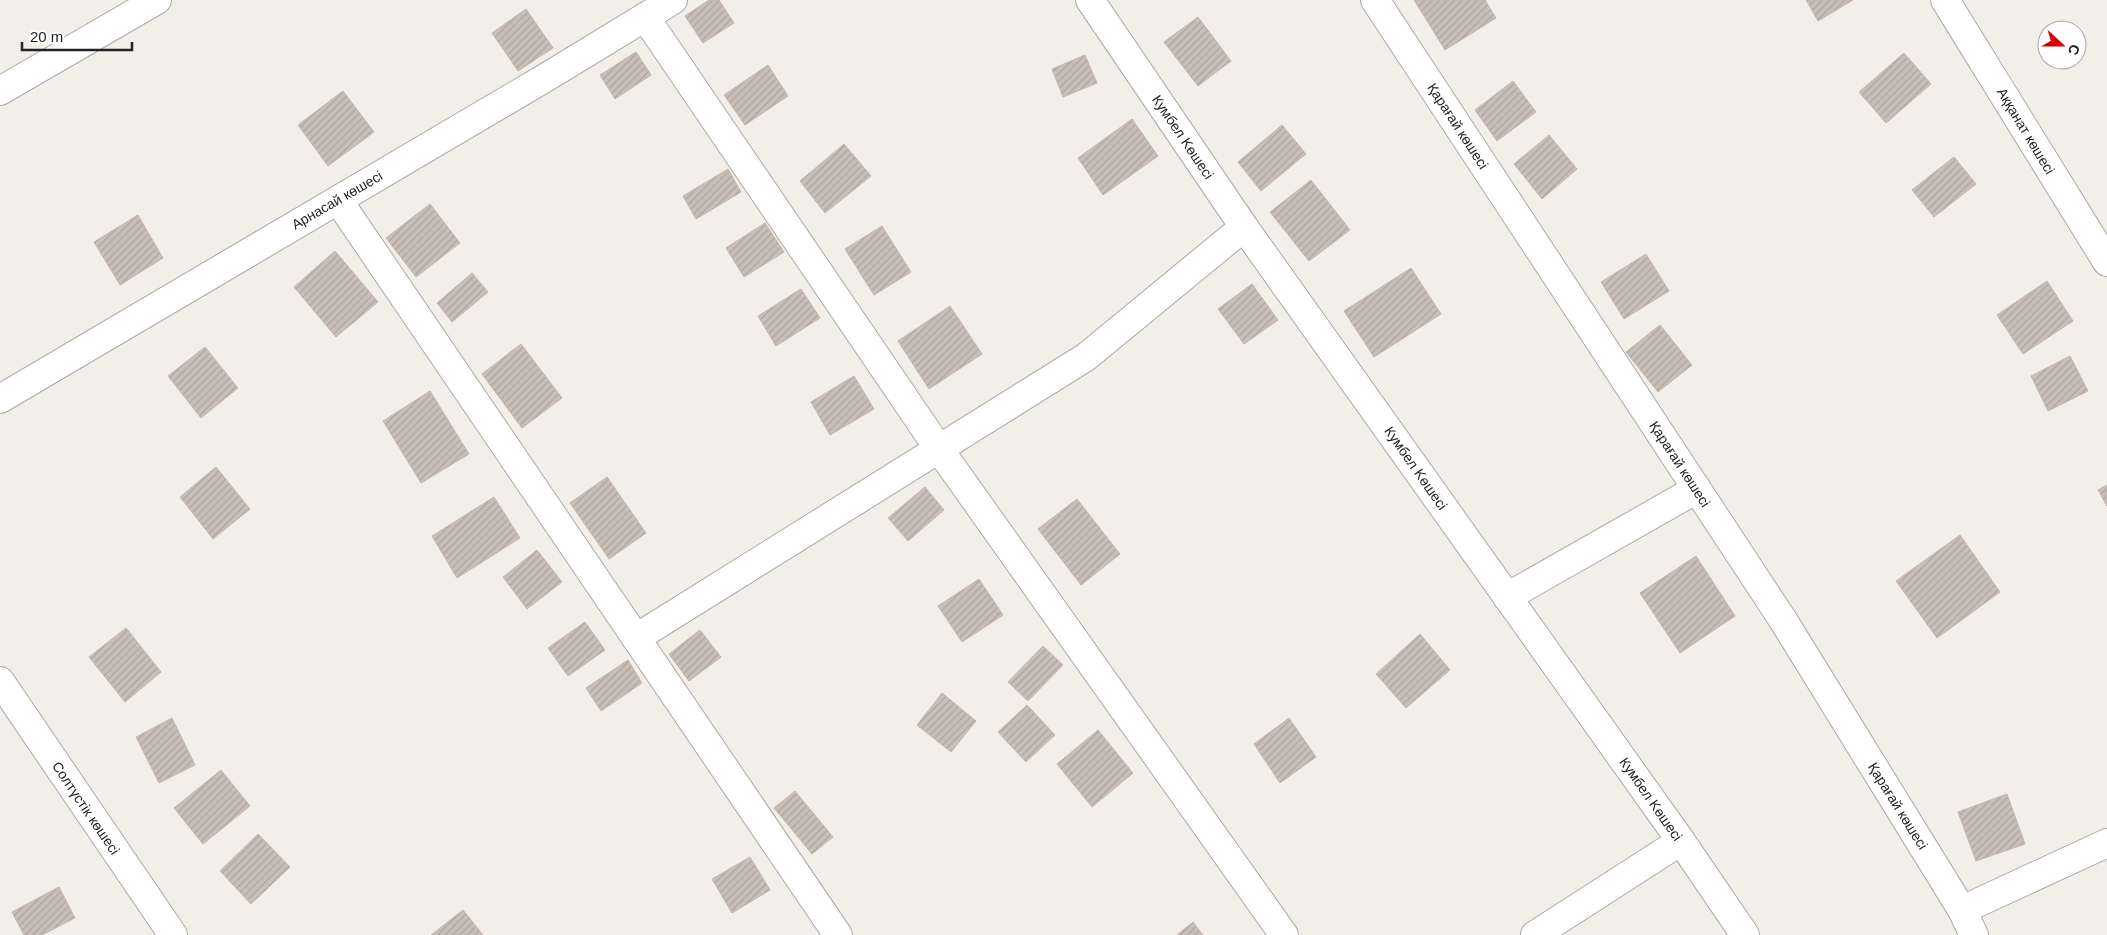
<svg xmlns="http://www.w3.org/2000/svg" width="2107" height="935" viewBox="0 0 2107 935" font-family="Arial,sans-serif">
  <style>
    .building { fill: url(#building-hatch); stroke: #c4b6ab }
    .lines { fill: none; stroke-linecap: round; stroke-linejoin: round }
    .minor-casing { stroke: #a9a9a9; stroke-width: 30 }
    .minor { stroke: #fff; stroke-width: 28 }
    .labels { text-anchor: middle; dominant-baseline: central; stroke-width: 5; stroke-linejoin: round; paint-order: stroke }
    .street-label { font-size: 14px; fill: #222; stroke: #fff }
  </style>
  <defs>
    <pattern id="building-hatch" width="6" height="6" patternUnits="userSpaceOnUse" patternTransform="scale(1.25)"><rect width="6" height="6" fill="#c7bfb8"/><path d="M-1 1l2-2M0 6l6-6M5 7l2-2" fill="none" stroke="#aba49e"/></pattern>
  </defs>
  <rect width="100%" height="100%" fill="#f2efe9"/>
  <!-- building -->
  <g class="building">
    <polygon points="709,0 719,0 734,23 703,43 685,16"/>
    <polygon points="1414,0 1485,0 1496,18 1445,50"/>
    <polygon points="1806,0 1853,0 1818,21"/>
    <polygon points="526,9 553,48 518,71 492,33"/>
    <polygon points="1198,17 1231,61 1198,86 1164,42"/>
    <polygon points="636,52 651,75 615,99 600,75"/>
    <polygon points="1904,53 1931,84 1886,123 1859,92"/>
    <polygon points="1085,55 1097,83 1063,97 1052,69"/>
    <polygon points="768,65 788,96 745,125 724,95"/>
    <polygon points="1513,81 1536,112 1497,141 1475,110"/>
    <polygon points="343,91 374,132 328,166 298,125"/>
    <polygon points="1132,119 1158,156 1103,195 1078,158"/>
    <polygon points="1282,125 1306,154 1261,191 1238,162"/>
    <polygon points="1549,135 1577,169 1542,199 1514,164"/>
    <polygon points="844,144 871,176 825,213 800,181"/>
    <polygon points="1954,157 1976,184 1934,217 1912,190"/>
    <polygon points="728,169 741,192 696,219 683,196"/>
    <polygon points="1311,180 1350,230 1309,261 1270,212"/>
    <polygon points="430,204 460,243 416,277 386,238"/>
    <polygon points="138,215 163,258 120,285 94,242"/>
    <polygon points="765,223 784,252 744,277 726,248"/>
    <polygon points="882,226 911,272 874,295 845,249"/>
    <polygon points="335,251 378,302 336,337 294,287"/>
    <polygon points="1646,254 1669,291 1624,319 1601,282"/>
    <polygon points="1411,268 1441,314 1374,357 1344,311"/>
    <polygon points="472,273 488,292 452,322 437,303"/>
    <polygon points="2047,281 2073,321 2023,354 1997,315"/>
    <polygon points="1252,284 1278,320 1244,344 1218,309"/>
    <polygon points="801,289 820,318 776,346 758,316"/>
    <polygon points="950,306 982,354 929,389 898,341"/>
    <polygon points="1660,325 1692,365 1658,392 1626,352"/>
    <polygon points="521,344 562,398 522,428 482,374"/>
    <polygon points="205,347 238,388 201,418 168,376"/>
    <polygon points="2070,356 2088,391 2048,411 2031,376"/>
    <polygon points="854,376 874,409 830,435 811,402"/>
    <polygon points="430,391 469,454 421,483 383,421"/>
    <polygon points="216,467 250,509 213,539 180,497"/>
    <polygon points="607,477 646,533 609,559 570,503"/>
    <polygon points="2107,485 2107,506 2098,490"/>
    <polygon points="925,487 944,510 908,541 888,518"/>
    <polygon points="494,497 520,538 457,578 432,536"/>
    <polygon points="1077,499 1120,554 1081,585 1038,529"/>
    <polygon points="1960,535 2000,592 1937,638 1896,581"/>
    <polygon points="537,550 562,582 527,609 503,577"/>
    <polygon points="1696,556 1735,616 1680,653 1640,593"/>
    <polygon points="979,579 1003,615 962,642 938,606"/>
    <polygon points="585,622 605,650 568,676 548,648"/>
    <polygon points="126,628 161,672 125,702 89,657"/>
    <polygon points="700,630 721,657 689,681 669,654"/>
    <polygon points="1420,634 1450,670 1406,708 1376,674"/>
    <polygon points="1043,646 1063,665 1028,701 1008,682"/>
    <polygon points="628,660 642,683 601,711 586,688"/>
    <polygon points="942,693 976,721 951,752 917,725"/>
    <polygon points="1027,705 1055,735 1026,762 998,732"/>
    <polygon points="172,718 195,765 159,783 136,737"/>
    <polygon points="1289,718 1316,757 1280,783 1254,744"/>
    <polygon points="1098,730 1133,773 1092,807 1057,764"/>
    <polygon points="221,770 250,806 203,844 174,808"/>
    <polygon points="795,791 833,837 812,854 774,808"/>
    <polygon points="2007,794 2025,844 1976,861 1958,812"/>
    <polygon points="258,834 290,867 251,904 220,871"/>
    <polygon points="750,857 770,890 732,913 712,879"/>
    <polygon points="59,887 75,918 42,935 24,935 12,912"/>
    <polygon points="463,910 483,935 431,935"/>
    <polygon points="1193,922 1203,935 1177,935"/>
  </g>
  <g class="lines">
    <!-- minor casing -->
    <g class="minor-casing">
      <g id="minor">
        <polyline points="1090,0 1244,227 1681,841 1745,935"/>
        <polyline points="1375,0 1783,620 1962,910 1974,935"/>
        <polyline points="1945,0 2107,262"/>
        <polyline points="645,17 939,449 1284,935"/>
        <polyline points="0,91 157,0"/>
        <polyline points="338,200 838,935"/>
        <polyline points="0,399 545,78 673,0"/>
        <polyline points="1507,597 1697,489"/>
        <polyline points="636,638 1086,357 1244,227"/>
        <polyline points="0,681 173,935"/>
        <polyline points="1962,910 2107,843"/>
        <polyline points="1535,935 1681,841"/>
      </g>
    </g>
    <!-- minor -->
    <use href="#minor" class="minor"/>
  </g>
  <g class="labels">
    <!-- street labels -->
    <g class="street-label">
      <text transform="translate(1458 126) rotate(57)">Қарағай көшесі</text>
      <text transform="translate(2026 131) rotate(59)">Аққанат көшесі</text>
      <text transform="translate(1183 137) rotate(56)">Кумбел Kөшесі</text>
      <text transform="translate(337 200) rotate(-30)">Арнасай көшесі</text>
      <text transform="translate(1680 464) rotate(57)">Қарағай көшесі</text>
      <text transform="translate(1416 468) rotate(55)">Кумбел Kөшесі</text>
      <text transform="translate(1651 799) rotate(55)">Кумбел Kөшесі</text>
      <text transform="translate(1898 806) rotate(58)">Қарағай көшесі</text>
      <text transform="translate(86 808) rotate(56)">Солтүстік көшесі</text>
    </g>
  </g>
  <!-- north arrow -->
  <g transform="translate(2062 45) rotate(111)"><circle r="24" fill="#ffffff" stroke="#a7a7a7"/>
  <path d="M0-4L9 19L0 12L-9 19Z" fill="#d40000"/>
  <text y="-8" font-size="14" font-weight="bold" text-anchor="middle" fill="#222222">С</text>
  </g>
  <!-- scale -->
  <path d="M22 42v8h110v-8" fill="none" stroke="#222222" stroke-width="2.5"/>
  <text x="30" y="42" font-size="15" fill="#222222" stroke="#ffffff" stroke-width="4" paint-order="stroke">20 m</text>
</svg>
